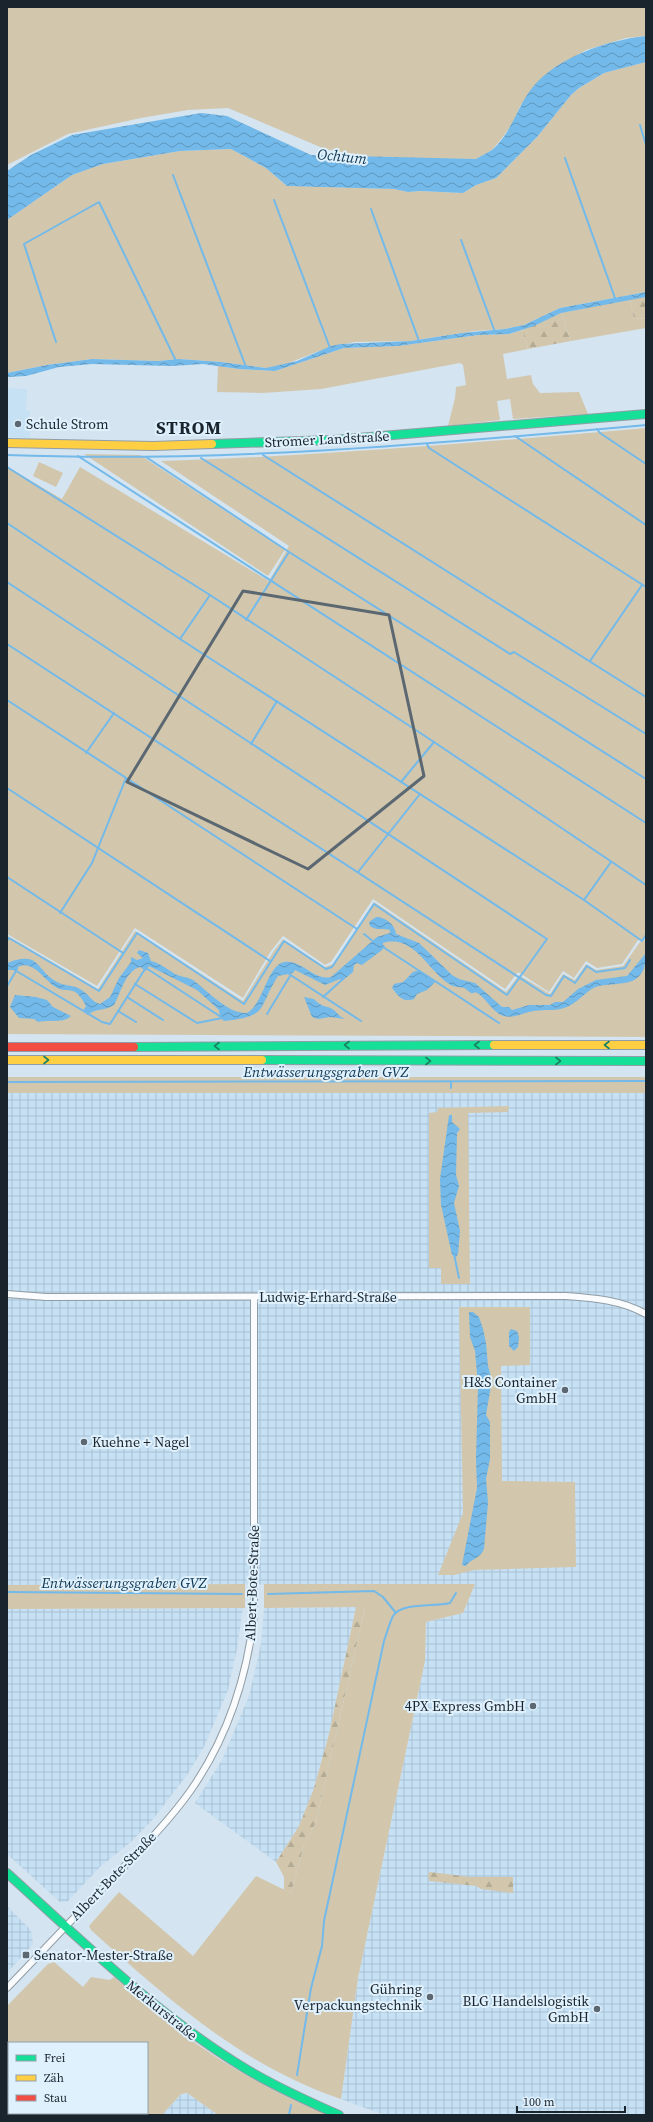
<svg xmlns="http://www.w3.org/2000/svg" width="653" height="2122" viewBox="0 0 653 2122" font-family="'Source Serif 4',serif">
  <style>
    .built { fill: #c6e0f4 }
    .industrial { fill: url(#industrial-grid) }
    .green { fill: #d2c7ad }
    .forest { fill: url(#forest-firs) }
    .water { fill: url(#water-waves) }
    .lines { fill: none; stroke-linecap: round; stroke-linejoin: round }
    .stream { stroke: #73b9e9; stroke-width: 2 }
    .street-casing { stroke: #919da6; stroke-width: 8 }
    .fast-casing { stroke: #919da6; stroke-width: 10 }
    .slow-casing { stroke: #919da6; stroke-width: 10 }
    .jam-casing { stroke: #919da6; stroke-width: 10 }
    .street { stroke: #f9fbfd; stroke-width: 6 }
    .fast { stroke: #16e098; stroke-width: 8 }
    .slow { stroke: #ffcf43; stroke-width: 8 }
    .jam { stroke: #f24e42; stroke-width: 8 }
    .oneway { stroke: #188262 }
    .marked { fill: none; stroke: #5b6771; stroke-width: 3; stroke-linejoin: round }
    .poi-dot { fill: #5b6771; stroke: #e0f1fe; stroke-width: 1.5 }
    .labels { text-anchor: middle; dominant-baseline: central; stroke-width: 4; stroke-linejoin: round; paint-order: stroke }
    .poi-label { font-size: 14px; fill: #1a242d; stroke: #e0f1fe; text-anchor: end }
    .street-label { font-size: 14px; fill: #1a242d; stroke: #e0f1fe }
    .water-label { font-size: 15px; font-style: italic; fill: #103751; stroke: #e0f1fe }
    .district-label { font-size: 18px; font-weight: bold; letter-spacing: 1px; fill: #1a242d; stroke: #e0f1fe }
  </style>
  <defs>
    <pattern id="industrial-grid" width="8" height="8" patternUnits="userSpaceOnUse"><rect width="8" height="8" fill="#c6e0f4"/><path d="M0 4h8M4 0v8" fill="none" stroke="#aac0d2"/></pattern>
    <pattern id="forest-firs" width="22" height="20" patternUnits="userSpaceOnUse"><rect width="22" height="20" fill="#d2c7ad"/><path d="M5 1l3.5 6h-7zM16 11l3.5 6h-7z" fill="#b4ab95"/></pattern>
    <pattern id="water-waves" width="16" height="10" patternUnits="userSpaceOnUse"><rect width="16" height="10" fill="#73b9e9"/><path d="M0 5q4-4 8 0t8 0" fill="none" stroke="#5e96bd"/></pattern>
  </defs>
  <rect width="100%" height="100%" fill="#d4e4f0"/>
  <!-- built -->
  <polygon class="built" points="7,388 27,389 26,410 30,411 30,438 7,437"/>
  <!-- industrial -->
  <g class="industrial">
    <polygon points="7,1093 646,1093 646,2115 384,2115 341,2099 358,1978 425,1661 426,1622 463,1613 475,1584 7,1585"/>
    <polygon points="356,1607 329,1734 314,1788 299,1826 276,1862 195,1803 222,1760 249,1696 261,1644 264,1608"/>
    <polygon points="243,1608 237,1649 228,1690 204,1747 187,1775 154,1818 132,1841 100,1867 67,1902 60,1902 7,1854 7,1609"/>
    <polygon points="7,1906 31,1930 33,1944 7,1973"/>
    <polygon points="187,2093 218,2115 162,2115 181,2094"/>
  </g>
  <!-- green -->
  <g class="green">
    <polygon points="7,7 646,7 646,36 626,38 586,50 553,69 520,106 513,123 502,138 492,150 476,159 377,158 325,149 228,108 188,110 141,118 68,134 7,165"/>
    <polygon points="646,62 646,292 560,308 524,325 505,329 475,331 411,341 354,342 319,351 281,366 266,368 221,362 179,359 158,361 92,359 47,365 7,373 7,220 72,175 103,164 180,151 231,149 266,168 287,186 394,189 408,192 420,191 463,193 476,185 496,178 537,137 571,95 579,88 604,73"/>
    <polygon points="630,299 634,319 646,318 646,328 571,341 561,313"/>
    <polygon points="522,330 528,349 503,354 507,379 531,375 533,384 540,393 579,392 588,414 513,419 510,399 497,401 500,420 448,426 455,398 456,387 466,385 463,365 460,363 321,389 263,393 217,392 218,366 239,369 275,371 344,348 398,346 478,335 509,334"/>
    <path d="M646,428v508l-2,4h-6l-16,24 -25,4 -11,-7 -12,17 -11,-7 -14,21 -31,-20 -13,17 -132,-90 -42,63 -6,3 -42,-29 -12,15 -28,47 -108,-70 -38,58 -90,-52v-467l55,32 18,-32 189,114 20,-35 -128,-85c163,-5 323,-19 485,-33z"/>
    <polygon points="84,454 140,455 285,550 268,576"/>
    <polygon points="39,462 63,473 56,487 33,476"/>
    <polygon points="374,902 506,992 519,975 550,994 563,974 575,980 586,964 596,970 623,966 640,942 646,940 646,1037 7,1034 8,936 98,989 135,931 243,1001 273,952 283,939 325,967 333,964 336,960"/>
    <rect x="7" y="1077" width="639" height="16"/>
    <polygon points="509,1106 508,1112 468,1113 470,1284 441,1284 441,1268 429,1268 429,1113 437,1112 438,1108"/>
    <polygon points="459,1307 530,1307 530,1365 501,1366 502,1481 575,1482 576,1567 474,1570 454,1575 438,1575 463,1513"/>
    <polygon points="245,1584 245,1608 7,1609 7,1585"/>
    <path d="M264,1584h211l-12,29 -37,9 -1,39 -67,317 -17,121c-97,-32 -176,-102 -250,-169l-2,-4 30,-34 74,64 63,-80 35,17 13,-48 12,-23 49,-215 -101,1z"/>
    <path d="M54,1962l29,25 8,-10 19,3 4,-3c13,11 26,23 39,34 53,43 112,79 175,104h-110l-31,-22 -6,1 -19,21h-136l-3,-2h124v-70h-138v57l-2,-1v-93l41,-42z"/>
  </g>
  <!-- forest -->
  <g class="forest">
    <polygon points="646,297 646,318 634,319 630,299"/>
    <polygon points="561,313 571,341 528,349 522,330"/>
    <polygon points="356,1607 365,1607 316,1822 304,1845 291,1893 284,1890 284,1877 276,1862 299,1826 314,1788 329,1734"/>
    <polygon points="430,1872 471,1877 513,1877 513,1893 481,1889 476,1886 429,1881 428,1874"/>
  </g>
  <!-- water -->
  <g class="water">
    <path d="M646,36v26l-42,11 -25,15 -8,7 -34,42 -41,41 -20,7 -13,8 -43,-2 -12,1 -14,-3 -107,-3 -21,-18 -35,-19 -51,2 -77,13 -31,11 -65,45v-49l24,-16 41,-20 129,-22 26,3 84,39 165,4c5,-3 11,-6 16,-9 19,-16 25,-43 40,-62 25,-31 76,-48 114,-52z"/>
    <polygon points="646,292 646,297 561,313 534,326 509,334 478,335 398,346 344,348 275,371 239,369 203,364 172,366 92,364 59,367 26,376 7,377 7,373 47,365 92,359 158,361 179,359 221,362 266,368 297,361 331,346 341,344 411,341 462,333 505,329 524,325 560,308"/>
    <path d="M376,917c9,0 19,7 20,17l23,9 33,32 7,4 16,4 27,24h7l3,3 17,-5h21l5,-3h8l15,-13 18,-9 31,-4 19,-23c0,35 -23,29 -47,33 -11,2 -19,15 -30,20 -11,6 -23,3 -35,5 -10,1 -20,8 -30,5 -10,-2 -20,-20 -27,-23 -4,-2 -2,1 -6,0 -2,-1 -4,-3 -5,-4 -5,-3 -12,-1 -17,-5 -21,-13 -35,-50 -66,-41v2l2,1 -3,4 -20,15 -5,-2 -3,2 -1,7 -11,9 -2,-2 -15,6 -30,-15 -2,3 -15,3c-21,33 -8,40 -54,45l-4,-4 -1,-7 -22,-20 -48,-24 -3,5 -6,-4c-15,4 -19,26 -26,38 -8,6 -19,3 -26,10l-5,-4 3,-5c-13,-25 -18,-10 -32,-20 -10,-7 -22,-27 -36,-19v3h-11v-7c34,-13 28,7 50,19 9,5 17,2 26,9 7,5 9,11 17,13l10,-7 9,-19 12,-16v-5l6,3 6,-2 -6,-5 2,-3 9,3 3,8c9,2 16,8 24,13 6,3 13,3 18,6 15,11 35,34 54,33 17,-9 20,-49 38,-51 17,-2 29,19 46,15l46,-40 13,-4v-3c-6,-2 -14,1 -20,-4l-1,-4z"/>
    <path d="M419,970l17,11 -9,9 -10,4 -3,5c-11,4 -16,-3 -22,-11l2,-4 9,-2 10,-10z"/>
    <path d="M15,995l21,2 11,3 6,7 18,9c-8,8 -22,3 -33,6l-4,-3 -15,-1 -9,-11z"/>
    <path d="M304,997l10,2c7,9 15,6 21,12 4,4 5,6 10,8l-15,-2 -12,2 -6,-2z"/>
    <polygon points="449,1115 452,1115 452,1122 460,1129 457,1133 456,1175 459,1186 454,1203 460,1231 458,1254 456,1257 452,1255 441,1205 440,1179"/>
    <path d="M469,1312h4l6,5 4,12 3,14 2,23 4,14 -6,35 4,7v37l-4,20 2,24 -4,46c-4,10 -14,10 -18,17l-4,-1 15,-77 -1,-29 2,-74 -3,-34 -5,-14z"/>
    <polygon points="511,1329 517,1331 519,1337 518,1347 514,1351 509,1346 509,1332"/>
  </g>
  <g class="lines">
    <!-- stream -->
    <g class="stream">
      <polyline points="640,125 646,145"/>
      <polyline points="565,158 615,298"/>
      <polyline points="173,175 246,367"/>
      <polyline points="274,200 330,348"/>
      <polyline points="371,209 419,341"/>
      <polyline points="461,240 495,332"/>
      <polyline points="56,342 24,244 99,202 177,363"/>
      <polyline points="597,429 600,433 646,464"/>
      <polyline points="515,436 646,525"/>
      <polyline points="427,444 429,448 646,587"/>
      <path d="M7,455c214,8 426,-11 639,-30"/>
      <polyline points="263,455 646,697"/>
      <polyline points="78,456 646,823"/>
      <polyline points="146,457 289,552 646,779"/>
      <polyline points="201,458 510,654 514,652 646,734"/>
      <polyline points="7,467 210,595 434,742 646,885"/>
      <polyline points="7,523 180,639 584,900 642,941 646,935"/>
      <polyline points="7,582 547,939 507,995 374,904 332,967 326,969 284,941 244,1004 137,933 99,991 9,938 7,941"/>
      <polyline points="246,620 289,552"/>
      <polyline points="180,639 210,595"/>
      <polyline points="7,644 546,995 551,996 564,976 575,983 587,966 596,972 625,968 630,960"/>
      <polyline points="590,661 642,585"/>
      <polyline points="7,700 357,929"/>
      <polyline points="251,744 277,701"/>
      <polyline points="86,753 114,713"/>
      <polyline points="401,782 434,742"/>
      <polyline points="7,788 270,961"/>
      <polyline points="358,872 420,794"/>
      <polyline points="7,877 123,953"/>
      <polyline points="584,900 611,862"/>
      <polyline points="60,913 92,863 126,778"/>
      <polyline points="364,934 374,942"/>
      <polyline points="383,947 499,1023"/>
      <polyline points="146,968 221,1017"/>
      <polyline points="13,969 102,1022 110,1024 145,969"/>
      <polyline points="286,972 361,1021"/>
      <polyline points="135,984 197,1023 222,1018"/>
      <polyline points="7,986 16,971"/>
      <polyline points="127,997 163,1020"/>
      <polyline points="323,997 343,979"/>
      <polyline points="118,1011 136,1022"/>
      <polyline points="267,1014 290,976"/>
      <polyline points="7,1082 646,1081"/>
      <polyline points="451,1088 451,1082"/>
      <polyline points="454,1254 459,1278"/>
      <polyline points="7,1592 242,1594"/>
      <polyline points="268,1594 374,1591 383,1597 396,1613"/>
      <path d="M297,2075l14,-87 11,-42 2,-25 60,-280c3,-8 5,-17 9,-25 8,-14 43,-9 57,-13l6,-10"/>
      <polyline points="289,2115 291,2105"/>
    </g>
    <!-- street casing -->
    <g class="street-casing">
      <g id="street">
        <path d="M7,1294l39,3 520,-1c28,2 55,4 80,18"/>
        <path d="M7,1988c34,-35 67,-71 101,-105 29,-30 59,-59 83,-93 36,-52 56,-113 63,-175v-318"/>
        <polyline points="7,2113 9,2115"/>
      </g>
    </g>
    <!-- fast casing -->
    <g class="fast-casing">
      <g id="fast">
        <polyline points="212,444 334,440 646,414"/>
        <polyline points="134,1047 494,1045"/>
        <polyline points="262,1060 646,1061"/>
        <path d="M7,1873c76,69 151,143 239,196 30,18 61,32 93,46"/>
      </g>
    </g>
    <!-- slow casing -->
    <g class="slow-casing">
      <g id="slow">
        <polyline points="7,443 153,446 212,444"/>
        <polyline points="494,1045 646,1045"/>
        <polyline points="7,1060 262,1060"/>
      </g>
    </g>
    <!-- jam casing -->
    <g class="jam-casing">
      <polyline id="jam" points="7,1047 134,1047"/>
    </g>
    <!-- street -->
    <use href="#street" class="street"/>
    <!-- fast -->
    <use href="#fast" class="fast"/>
    <!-- slow -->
    <use href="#slow" class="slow"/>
    <!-- jam -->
    <use href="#jam" class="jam"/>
  </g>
  <!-- one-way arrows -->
  <defs><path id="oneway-chevron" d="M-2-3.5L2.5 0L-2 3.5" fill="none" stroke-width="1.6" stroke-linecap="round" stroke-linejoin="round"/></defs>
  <g class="oneway">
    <use href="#oneway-chevron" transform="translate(347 1045) rotate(180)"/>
    <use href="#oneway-chevron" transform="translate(477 1045) rotate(180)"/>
    <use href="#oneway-chevron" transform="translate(607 1045) rotate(-180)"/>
    <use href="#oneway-chevron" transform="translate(217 1046) rotate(180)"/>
    <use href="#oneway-chevron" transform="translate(46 1060)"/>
    <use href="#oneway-chevron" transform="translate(428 1061)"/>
    <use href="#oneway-chevron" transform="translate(558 1061)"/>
  </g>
  <!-- marked area -->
  <path class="marked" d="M243,591l146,24 35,161 -116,93 -181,-87z"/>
  <!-- markers -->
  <g class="poi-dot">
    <circle cx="18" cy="424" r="4"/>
    <circle cx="565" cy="1390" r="4"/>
    <circle cx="84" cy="1442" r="4"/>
    <circle cx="533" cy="1706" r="4"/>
    <rect x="22" y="1951" width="8" height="8" rx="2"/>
    <circle cx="430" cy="1997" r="4"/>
    <circle cx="597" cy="2009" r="4"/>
  </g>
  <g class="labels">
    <!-- poi labels -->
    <g class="poi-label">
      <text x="26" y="424" text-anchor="start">Schule Strom</text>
      <text x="557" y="1382">H&amp;S Container<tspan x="557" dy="16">GmbH</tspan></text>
      <text x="92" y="1442" text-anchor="start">Kuehne + Nagel</text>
      <text x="525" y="1706">4PX Express GmbH</text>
      <text x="34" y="1955" text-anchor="start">Senator-Mester-Straße</text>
      <text x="422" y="1989">Gühring<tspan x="422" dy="16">Verpackungstechnik</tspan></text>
      <text x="589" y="2001">BLG Handelslogistik<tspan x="589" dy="16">GmbH</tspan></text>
    </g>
    <!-- street labels -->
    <g class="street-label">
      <text transform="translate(327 439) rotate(-3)">Stromer Landstraße</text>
      <text x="328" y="1297">Ludwig-Erhard-Straße</text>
      <text transform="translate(252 1583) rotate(-88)">Albert-Bote-Straße</text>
      <text transform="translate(113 1876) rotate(-46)">Albert-Bote-Straße</text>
      <text transform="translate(162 2010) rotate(39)">Merkurstraße</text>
    </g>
    <!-- water labels -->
    <g class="water-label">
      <text transform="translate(342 156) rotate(6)">Ochtum</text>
      <text x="326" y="1071">Entwässerungsgraben GVZ</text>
      <text x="124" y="1582">Entwässerungsgraben GVZ</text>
    </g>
    <!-- district labels -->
    <g class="district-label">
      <text x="189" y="427">STROM</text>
    </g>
  </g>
  <!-- border -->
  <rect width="653" height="2122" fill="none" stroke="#1a242d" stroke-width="16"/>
  <!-- legend -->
  <rect x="8" y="2042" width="140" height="72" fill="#e0f1fe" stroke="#919faa"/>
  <rect x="16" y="2055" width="20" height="6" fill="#16e098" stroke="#919faa"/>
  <text x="44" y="2062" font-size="12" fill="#1a242d">Frei</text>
  <rect x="16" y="2075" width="20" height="6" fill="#ffcf43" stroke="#919faa"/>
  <text x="44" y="2082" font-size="12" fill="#1a242d">Zäh</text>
  <rect x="16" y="2095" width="20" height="6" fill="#f24e42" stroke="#919faa"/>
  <text x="44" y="2102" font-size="12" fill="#1a242d">Stau</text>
  <!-- scale -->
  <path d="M517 2106v6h108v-6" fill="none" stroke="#1a242d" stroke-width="2"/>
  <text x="523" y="2106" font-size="12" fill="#1a242d" stroke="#e0f1fe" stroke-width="3" paint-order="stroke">100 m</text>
</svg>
